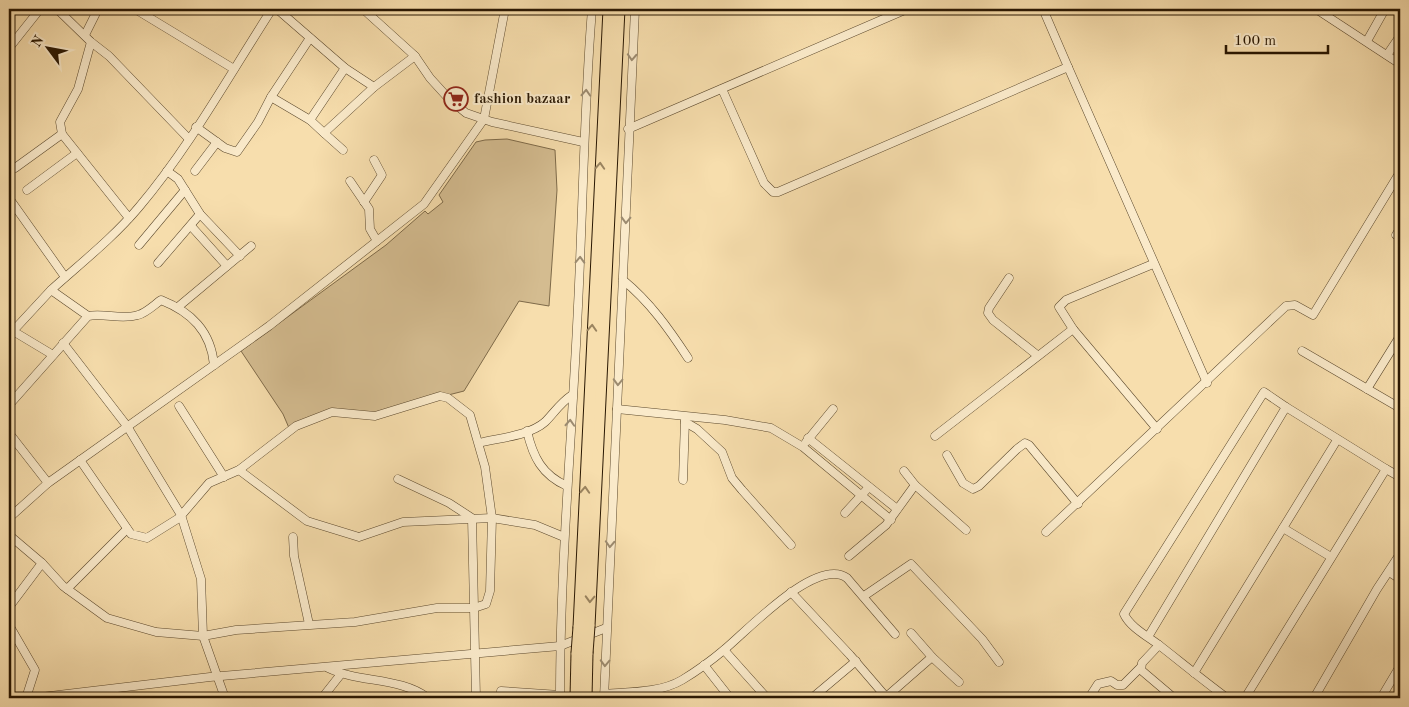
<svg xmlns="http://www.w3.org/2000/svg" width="1409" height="707" viewBox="0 0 1409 707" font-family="'Old Standard TT',serif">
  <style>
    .green { fill: #d4bc90; stroke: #7e6a49 }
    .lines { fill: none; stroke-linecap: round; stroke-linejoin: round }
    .minor-casing { stroke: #5c492d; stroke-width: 9 }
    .highway-casing { stroke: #291702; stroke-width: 13 }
    .minor { stroke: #faeaca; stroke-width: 8 }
    .highway { stroke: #f7dead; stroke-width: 11 }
    .highway-bridge-casing { stroke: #291702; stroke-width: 13; stroke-linecap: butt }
    .highway-bridge { stroke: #f7dead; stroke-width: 11 }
    .oneway { stroke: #9c8b70 }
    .oneway2 { stroke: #9a8460 }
    .labels { text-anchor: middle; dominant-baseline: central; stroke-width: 4; stroke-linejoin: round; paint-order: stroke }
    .poi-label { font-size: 15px; font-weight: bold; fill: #291702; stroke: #faeaca; text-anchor: start }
  </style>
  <rect width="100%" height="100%" fill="#f7dead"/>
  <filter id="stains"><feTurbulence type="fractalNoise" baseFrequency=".004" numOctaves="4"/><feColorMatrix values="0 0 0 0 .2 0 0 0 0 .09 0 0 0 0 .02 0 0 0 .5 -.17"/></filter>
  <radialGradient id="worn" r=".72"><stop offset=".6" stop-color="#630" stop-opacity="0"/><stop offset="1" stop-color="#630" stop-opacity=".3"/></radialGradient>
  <!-- green -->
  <polygon class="green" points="507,139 555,150 557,190 549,306 519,301 464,391 373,414 330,411 289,428 283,414 241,351 386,245 425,211 428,214 443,202 439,195 476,142 485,140"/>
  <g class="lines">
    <!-- minor casing -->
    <g class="minor-casing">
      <g id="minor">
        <polyline points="57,9 91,42 109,56 188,138"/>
        <polyline points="135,9 234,69"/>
        <polyline points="277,9 345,68 374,87"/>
        <polyline points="363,9 415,56 430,78 450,100 466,113 492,122 583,142"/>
        <polyline points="1316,9 1400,64"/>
        <polyline points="85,35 98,9"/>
        <polyline points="1367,41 1385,9"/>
        <polyline points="91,42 78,89 60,122 62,134 129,218"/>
        <polyline points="9,48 40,9"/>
        <polyline points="1387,55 1400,36"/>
        <polyline points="1068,67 1207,383"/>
        <polyline points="345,68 310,120 324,133 374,87 415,56"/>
        <polyline points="722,89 764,183 773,192 778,192 1068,67 1043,9"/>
        <polyline points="310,120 271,97 310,38"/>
        <polyline points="196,127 225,148 237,152 258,122 271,97"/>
        <polyline points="628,129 907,9"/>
        <polyline points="324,133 343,150"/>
        <polyline points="15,168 62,134"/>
        <polyline points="167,171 178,179 200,214 240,256"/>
        <polyline points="195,171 217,142"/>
        <polyline points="350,181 369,209 370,229 377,241"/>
        <polyline points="27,190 77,153"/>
        <polyline points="9,198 65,277"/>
        <polyline points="364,202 382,175 374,160"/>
        <polyline points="191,226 227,266"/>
        <polyline points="1396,235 1400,229"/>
        <polyline points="139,245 185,190"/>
        <polyline points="158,263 200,214"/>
        <polyline points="1153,264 1066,300 1059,307 1073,329 1157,429"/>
        <polyline points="1009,278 989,308 988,313 993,320 1037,355"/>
        <path d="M623,280c27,22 46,49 65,78"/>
        <polyline points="51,290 13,331 53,355"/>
        <polyline points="178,307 251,246"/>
        <path d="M88,316l-37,-26c30,-27 62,-52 88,-83 50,-59 91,-133 133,-198"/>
        <polyline points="63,343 127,426 181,515 201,579 203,636 225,698"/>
        <polyline points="1302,351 1400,408"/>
        <polyline points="1367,389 1400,336"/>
        <path d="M9,405l79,-89c17,-3 33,4 50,-1 8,-2 16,-10 23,-15 30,12 50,31 53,65"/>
        <polyline points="179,406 224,477"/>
        <polyline points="617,409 725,420 771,428 803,447 891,520"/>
        <polyline points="685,422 697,429 722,452 732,478 742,490 791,545"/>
        <path d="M527,431c6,26 15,44 40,55"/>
        <polyline points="9,433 48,483"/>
        <polyline points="935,436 1073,329"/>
        <polyline points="808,438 897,509"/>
        <polyline points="806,442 833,409"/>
        <path d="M479,443c19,-5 50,-7 66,-21 9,-9 15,-19 27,-27"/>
        <polyline points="947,455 963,483 973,489 979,486 1017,449 1025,443 1029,445 1078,504"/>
        <polyline points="80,460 131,534 147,538 179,518 209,483 239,470 307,521 359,537 403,522 492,518 535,525 564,537"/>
        <polyline points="1386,469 1400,477"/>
        <polyline points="904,471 915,485 966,530"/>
        <polyline points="398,479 449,503 472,518 476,698"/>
        <polyline points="683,480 685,420"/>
        <polyline points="845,513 869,487"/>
        <polyline points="9,518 48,483 269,326 424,204 484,119 505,9"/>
        <polyline points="1283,528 1331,557"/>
        <polyline points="1046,532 1286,306 1295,305 1313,315 1400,172"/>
        <polyline points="9,535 42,563 63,586 107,618 156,632 203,636 236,630 355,622 437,608 474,608 486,604 490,591 492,518 485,467 470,415 448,398 440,396 375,416 332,412 296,426 239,470"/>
        <polyline points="293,537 294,556 309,624"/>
        <polyline points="849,556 886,525 915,485"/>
        <polyline points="1389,572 1400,579"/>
        <polyline points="67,589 127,529"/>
        <polyline points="791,592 850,655 887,698"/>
        <polyline points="864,596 911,564 982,639 999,662"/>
        <polyline points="9,607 42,563"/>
        <polyline points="9,625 35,670 26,698"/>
        <polyline points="911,633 932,657 959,682"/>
        <path d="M1148,637l138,-230 -22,-15 -140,222c6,13 23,22 35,31 23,18 45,36 68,53"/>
        <polyline points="1159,645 1142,663 1141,670 1174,698"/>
        <polyline points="724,650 767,698"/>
        <polyline points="704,665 730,698"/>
        <path d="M328,668c31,15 73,9 100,30"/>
        <polyline points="1194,673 1337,440"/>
        <polyline points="501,691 560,695"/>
        <path d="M604,694c25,-2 56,-1 78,-14 15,-9 30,-20 43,-31 23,-19 92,-93 122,-71l48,56"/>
        <polyline points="33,698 210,677 560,646 606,628"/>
        <polyline points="322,698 341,674"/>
        <path d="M560,698c0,-131 12,-261 18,-392 5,-99 6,-198 14,-297"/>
        <polyline points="604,698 635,9"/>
        <polyline points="812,698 856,661"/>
        <polyline points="885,698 932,657"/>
        <polyline points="1089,698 1098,684 1111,681 1117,685 1123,685 1141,667"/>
        <polyline points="1245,698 1386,469 1286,407"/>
        <polyline points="1314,698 1377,589 1400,554"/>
        <polyline points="1381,698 1400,666"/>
      </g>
    </g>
    <!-- highway casing -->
    <g class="highway-casing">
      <g id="highway">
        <polyline points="589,626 619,9"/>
        <polyline points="579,627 609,9"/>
        <polyline points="576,698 577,653"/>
        <polyline points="586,698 587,653"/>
      </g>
    </g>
    <!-- minor -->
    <use href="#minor" class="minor"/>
    <!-- highway -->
    <use href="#highway" class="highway"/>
    <!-- highway-bridge casing -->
    <g class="highway-bridge-casing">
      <g id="highway-bridge">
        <polyline points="577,653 579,627"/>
        <polyline points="587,653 589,626"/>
      </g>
    </g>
    <!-- highway-bridge -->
    <use href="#highway-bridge" class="highway-bridge"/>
  </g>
  <!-- one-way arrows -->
  <defs><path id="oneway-chevron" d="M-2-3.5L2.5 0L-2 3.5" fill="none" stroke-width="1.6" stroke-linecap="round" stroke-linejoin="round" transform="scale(1.25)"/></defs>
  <g class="oneway">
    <use href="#oneway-chevron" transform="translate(632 57) rotate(93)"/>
    <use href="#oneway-chevron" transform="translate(586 93) rotate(-87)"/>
    <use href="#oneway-chevron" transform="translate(626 220) rotate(92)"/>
    <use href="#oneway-chevron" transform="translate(580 260) rotate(-88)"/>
    <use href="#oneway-chevron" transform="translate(618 382) rotate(92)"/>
    <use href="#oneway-chevron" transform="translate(570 423) rotate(-87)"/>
    <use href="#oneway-chevron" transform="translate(610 544) rotate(93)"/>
    <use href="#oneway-chevron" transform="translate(605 663) rotate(92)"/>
  </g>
  <g class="oneway2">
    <use href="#oneway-chevron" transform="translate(600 166) rotate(-87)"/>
    <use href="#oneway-chevron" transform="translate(592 328) rotate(-87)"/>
    <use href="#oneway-chevron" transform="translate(585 490) rotate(-87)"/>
    <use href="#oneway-chevron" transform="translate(590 599) rotate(92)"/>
  </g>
  <!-- icons -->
  <defs>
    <g id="supermarket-ring" transform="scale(1.25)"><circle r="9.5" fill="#faeaca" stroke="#8f2418" stroke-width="1.5"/><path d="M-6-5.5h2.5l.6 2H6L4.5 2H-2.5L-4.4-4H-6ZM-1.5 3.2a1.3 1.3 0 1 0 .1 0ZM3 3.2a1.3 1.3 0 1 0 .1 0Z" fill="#8f2418"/></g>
  </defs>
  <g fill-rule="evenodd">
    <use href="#supermarket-ring" x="456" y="99"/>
  </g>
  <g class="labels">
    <!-- poi labels -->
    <g class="poi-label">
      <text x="474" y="99">fashion bazaar</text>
    </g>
  </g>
  <!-- margin -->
  <rect width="1409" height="707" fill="none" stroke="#f7dead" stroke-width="30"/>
  <rect x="10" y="10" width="1389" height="687" fill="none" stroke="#291702" stroke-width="2.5"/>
  <rect x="15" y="15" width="1379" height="677" fill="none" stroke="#291702"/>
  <!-- north arrow -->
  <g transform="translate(48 48) rotate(302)" stroke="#faeaca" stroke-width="4" paint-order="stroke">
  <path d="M0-4L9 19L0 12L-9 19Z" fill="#291702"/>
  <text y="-8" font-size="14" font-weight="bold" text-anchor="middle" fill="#291702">N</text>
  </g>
  <!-- scale -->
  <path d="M1226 45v8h102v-8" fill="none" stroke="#291702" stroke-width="2.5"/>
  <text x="1234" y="45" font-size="15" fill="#291702" stroke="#faeaca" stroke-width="4" paint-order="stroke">100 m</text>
  <rect width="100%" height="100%" filter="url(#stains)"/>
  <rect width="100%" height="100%" fill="url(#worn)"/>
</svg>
